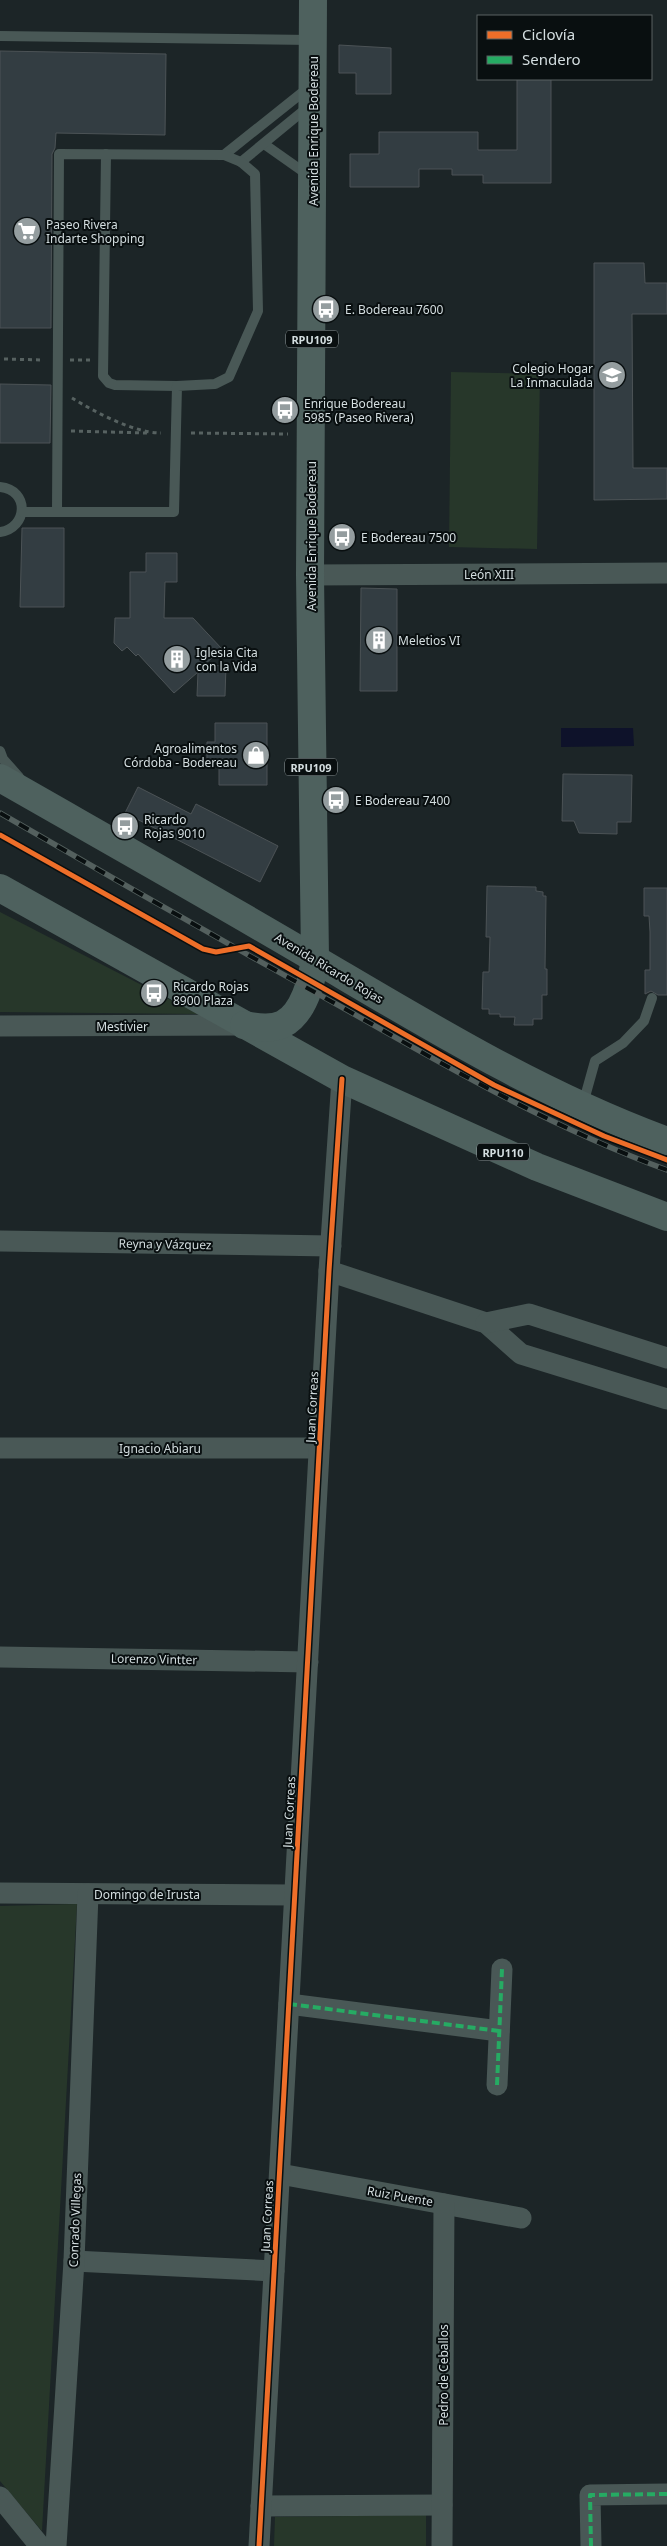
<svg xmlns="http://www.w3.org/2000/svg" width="667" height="2546" viewBox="0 0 667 2546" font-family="'Noto Sans',sans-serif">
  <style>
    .green { fill: #27372a }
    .water { fill: #0e122a }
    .building { fill: #333d42; stroke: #4c5356 }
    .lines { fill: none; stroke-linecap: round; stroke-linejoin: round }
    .path { stroke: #576261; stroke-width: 3; stroke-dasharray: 4 4; stroke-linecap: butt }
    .service { stroke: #495856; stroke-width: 10 }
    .minor { stroke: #495856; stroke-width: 21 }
    .primary { stroke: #4e615e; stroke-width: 28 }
    .rail-casing { stroke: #54605e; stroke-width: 5.5 }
    .rail { stroke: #090f10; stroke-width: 4; stroke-dasharray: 11; stroke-linecap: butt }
    .quiet { stroke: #26ab63; stroke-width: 4; stroke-dasharray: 8 4; stroke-linecap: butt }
    .cycleway-casing { stroke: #090f10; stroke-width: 8 }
    .cycleway { stroke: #ee6e29; stroke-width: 5 }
    .labels { text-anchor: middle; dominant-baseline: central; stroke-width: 4; stroke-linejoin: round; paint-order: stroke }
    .shield { fill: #090f10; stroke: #97a0a2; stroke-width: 1 }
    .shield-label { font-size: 11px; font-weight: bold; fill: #d4dee0 }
    .street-label { font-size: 12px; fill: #d4dee0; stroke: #090f10 }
    .poi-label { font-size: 12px; fill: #d4dee0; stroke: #090f10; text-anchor: start }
  </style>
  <rect width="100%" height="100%" fill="#1c2527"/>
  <!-- green -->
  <g class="green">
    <polygon points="451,372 540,374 537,549 449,547"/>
    <polygon points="0,912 198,1014 0,1012"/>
    <polygon points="77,1904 42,2531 0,2481 0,1906"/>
    <polygon points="426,2515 426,2546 274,2546 275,2517"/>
  </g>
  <!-- water -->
  <polygon class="water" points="561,728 633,728 634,746 561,747"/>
  <!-- building -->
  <g class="building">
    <polygon points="339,45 391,48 391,94 356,94 356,73 339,73"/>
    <polygon points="0,51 166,54 165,135 56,133 55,148 52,154 51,328 0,328"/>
    <polygon points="517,79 551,79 551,183 483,183 483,175 452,175 452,169 419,169 419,187 350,187 350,154 379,154 379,132 478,132 478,150 517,150"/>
    <polygon points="594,263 644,263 645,283 667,283 667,314 632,314 633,468 667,468 667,499 594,500"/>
    <polygon points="0,384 51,385 50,443 0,443"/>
    <polygon points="22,528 64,528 64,607 20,607"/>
    <polygon points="146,553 177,553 177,582 165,582 164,618 193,618 222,649 204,665 226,666 225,696 197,696 198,672 174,693 138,654 136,656 127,647 122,651 114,643 115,618 130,618 130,572 146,572"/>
    <polygon points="361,588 397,589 397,691 360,691"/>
    <polygon points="215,723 267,723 267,785 219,785 219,760 207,760 207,742 215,742"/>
    <polygon points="563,774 632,775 631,822 617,822 617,834 579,833 574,821 562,821"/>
    <polygon points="138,787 191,814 196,804 278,846 260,882 125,813"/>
    <polygon points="487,886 536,887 536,891 543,892 543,896 546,896 545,969 547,969 547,995 542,995 542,1019 533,1019 533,1025 514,1025 515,1017 500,1017 500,1014 489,1014 489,1009 482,1009 483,972 489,972 490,937 486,937"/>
    <polygon points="644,888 667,888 667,995 658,995 651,991 645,994 645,970 650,970 650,932 649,916 644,916"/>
  </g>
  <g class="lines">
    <!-- path -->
    <g class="path">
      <polyline points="4,359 44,360"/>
      <polyline points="70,360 91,360"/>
      <path d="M72,398c23,14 62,35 89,35"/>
      <polyline points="71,431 147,433"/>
      <polyline points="191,433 288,434"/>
    </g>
    <!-- service -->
    <g class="service">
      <polyline points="0,36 311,40"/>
      <polyline points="264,144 308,175"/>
      <polyline points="106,154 103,376 109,383 115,385 177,386"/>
      <polyline points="224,155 308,88"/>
      <polyline points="241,162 308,107"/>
      <path d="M0,487c30,3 28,41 0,45"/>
      <polyline points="23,512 174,512 177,386 215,384 229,377 258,311 255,174 241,162 224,155 59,154 57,512"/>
      <polyline points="0,751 3,759 19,777"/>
      <polyline points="583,1104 595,1061 623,1043 644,1021 652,998"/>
    </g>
    <!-- minor -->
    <g class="minor">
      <polyline points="310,575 667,573"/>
      <polyline points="0,1026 244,1025"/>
      <polyline points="0,1241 331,1246"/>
      <polyline points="329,1271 486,1323 521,1354 667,1399"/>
      <polyline points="486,1323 529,1314 667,1358"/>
      <polyline points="0,1448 319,1448"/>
      <polyline points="0,1657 308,1662"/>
      <polyline points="0,1893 294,1895"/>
      <polyline points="289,2004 499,2031"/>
      <polyline points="497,2085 502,1969"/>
      <polyline points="280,2174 521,2218"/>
      <polyline points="74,2261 274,2271"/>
      <polyline points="0,2497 40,2546"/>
      <polyline points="261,2506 442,2505"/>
      <polyline points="56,2546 74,2261 88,1894"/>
      <polyline points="259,2546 329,1271 342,1079"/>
      <polyline points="442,2546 444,2204"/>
      <polyline points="591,2546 590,2495 667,2494"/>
    </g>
    <!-- primary -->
    <g class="primary">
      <path d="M0,778c105,60 210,119 315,181 114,67 226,136 352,182"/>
      <polyline points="0,888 342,1079 537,1167 667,1217"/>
      <path d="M244,1025c12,2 27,5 39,-1 21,-11 29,-44 32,-65l-5,-384 3,-575"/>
    </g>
    <!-- rail casing -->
    <g class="rail-casing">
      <path id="rail" d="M0,813c117,68 235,135 354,201 102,58 202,115 313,156"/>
    </g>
    <!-- rail -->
    <use href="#rail" class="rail"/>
    <!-- quiet -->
    <g class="quiet">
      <polyline points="289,2004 499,2031"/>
      <polyline points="497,2085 502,1969"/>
      <polyline points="591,2546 590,2495 667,2494"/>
    </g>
    <!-- cycleway casing -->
    <g class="cycleway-casing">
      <g id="cycleway">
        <polyline points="0,835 203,949 216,952 249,946 494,1085 604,1136 667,1160"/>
        <polyline points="259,2546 329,1271 342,1079"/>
      </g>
    </g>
    <!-- cycleway -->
    <use href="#cycleway" class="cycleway"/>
  </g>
  <!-- icons -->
  <defs>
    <g id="supermarket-disc" transform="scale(1.4375)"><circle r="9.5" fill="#949d9f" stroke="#090f10"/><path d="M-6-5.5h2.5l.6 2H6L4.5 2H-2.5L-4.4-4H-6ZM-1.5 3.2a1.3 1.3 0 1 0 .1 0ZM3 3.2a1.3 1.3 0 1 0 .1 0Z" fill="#fff"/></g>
    <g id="bus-disc" transform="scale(1.4375)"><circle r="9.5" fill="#949d9f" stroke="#090f10"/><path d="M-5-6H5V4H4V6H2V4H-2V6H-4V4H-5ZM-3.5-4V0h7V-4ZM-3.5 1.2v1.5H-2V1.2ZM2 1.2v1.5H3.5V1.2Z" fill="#fff"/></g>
    <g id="school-disc" transform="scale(1.4375)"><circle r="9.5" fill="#949d9f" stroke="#090f10"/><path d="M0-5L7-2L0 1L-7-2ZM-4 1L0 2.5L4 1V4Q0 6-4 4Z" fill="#fff"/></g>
    <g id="building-disc" transform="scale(1.4375)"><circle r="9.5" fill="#949d9f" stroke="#090f10"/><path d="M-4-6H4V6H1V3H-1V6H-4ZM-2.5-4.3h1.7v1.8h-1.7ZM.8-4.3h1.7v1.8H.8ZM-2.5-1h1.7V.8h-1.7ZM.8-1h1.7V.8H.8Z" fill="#fff"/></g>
    <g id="shop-disc" transform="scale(1.4375)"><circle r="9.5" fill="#949d9f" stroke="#090f10"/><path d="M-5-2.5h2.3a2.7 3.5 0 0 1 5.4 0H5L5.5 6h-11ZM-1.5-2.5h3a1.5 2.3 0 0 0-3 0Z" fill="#fff"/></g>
  </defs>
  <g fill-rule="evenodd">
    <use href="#supermarket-disc" x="27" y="231"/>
    <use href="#bus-disc" x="326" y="309"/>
    <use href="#school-disc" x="612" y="375"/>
    <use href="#bus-disc" x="285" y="410"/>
    <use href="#bus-disc" x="342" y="537"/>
    <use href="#building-disc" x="379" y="640"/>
    <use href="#building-disc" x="177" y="659"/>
    <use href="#shop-disc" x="256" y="755"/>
    <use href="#bus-disc" x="336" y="800"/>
    <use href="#bus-disc" x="125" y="826"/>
    <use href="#bus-disc" x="154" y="993"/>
  </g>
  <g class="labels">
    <!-- shield labels -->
    <g class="shield">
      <rect x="286" y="330.5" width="52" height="17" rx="4"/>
      <rect x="285" y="758.5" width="52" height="17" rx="4"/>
      <rect x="477" y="1143.5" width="52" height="17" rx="4"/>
    </g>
    <g class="shield-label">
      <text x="312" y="339">RPU109</text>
      <text x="311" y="767">RPU109</text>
      <text x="503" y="1152">RPU110</text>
    </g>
    <!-- street labels -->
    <g class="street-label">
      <text transform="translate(313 131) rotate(-90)">Avenida Enrique Bodereau</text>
      <text transform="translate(311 536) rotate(-90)">Avenida Enrique Bodereau</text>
      <text x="489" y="574">León XIII</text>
      <text transform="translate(329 968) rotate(31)">Avenida Ricardo Rojas</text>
      <text x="122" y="1026">Mestivier</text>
      <text transform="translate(165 1244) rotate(1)">Reyna y Vázquez</text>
      <text transform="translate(312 1407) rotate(-87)">Juan Correas</text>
      <text x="160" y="1448">Ignacio Abiaru</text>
      <text transform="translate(154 1659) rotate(1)">Lorenzo Vintter</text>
      <text transform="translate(289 1812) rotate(-87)">Juan Correas</text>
      <text x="147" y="1894">Domingo de Irusta</text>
      <text transform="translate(400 2196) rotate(10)">Ruiz Puente</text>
      <text transform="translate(267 2216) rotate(-87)">Juan Correas</text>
      <text transform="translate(75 2220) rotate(-88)">Conrado Villegas</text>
      <text transform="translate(443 2375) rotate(-90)">Pedro de Ceballos</text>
    </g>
    <!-- poi labels -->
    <g class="poi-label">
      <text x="46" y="224">Paseo Rivera<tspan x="46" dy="14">Indarte Shopping</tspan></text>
      <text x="345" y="309">E. Bodereau 7600</text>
      <text x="593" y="368" text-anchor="end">Colegio Hogar<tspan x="593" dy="14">La Inmaculada</tspan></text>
      <text x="304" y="403">Enrique Bodereau<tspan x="304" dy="14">5985 (Paseo Rivera)</tspan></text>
      <text x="361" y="537">E Bodereau 7500</text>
      <text x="398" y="640">Meletios VI</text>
      <text x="196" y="652">Iglesia Cita<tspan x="196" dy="14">con la Vida</tspan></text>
      <text x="237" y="748" text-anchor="end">Agroalimentos<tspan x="237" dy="14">Córdoba - Bodereau</tspan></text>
      <text x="355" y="800">E Bodereau 7400</text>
      <text x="144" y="819">Ricardo<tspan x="144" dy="14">Rojas 9010</tspan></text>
      <text x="173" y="986">Ricardo Rojas<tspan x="173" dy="14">8900 Plaza</tspan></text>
    </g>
  </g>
  <!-- legend -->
  <rect x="477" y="15" width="175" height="65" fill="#090f10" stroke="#5a6263"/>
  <rect x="487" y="31" width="25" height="8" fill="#ee6e29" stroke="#5a6263"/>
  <text x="522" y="40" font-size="15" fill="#d4dee0">Ciclovía</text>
  <rect x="487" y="56" width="25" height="8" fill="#26ab63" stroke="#5a6263"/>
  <text x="522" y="65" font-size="15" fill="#d4dee0">Sendero</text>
</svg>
